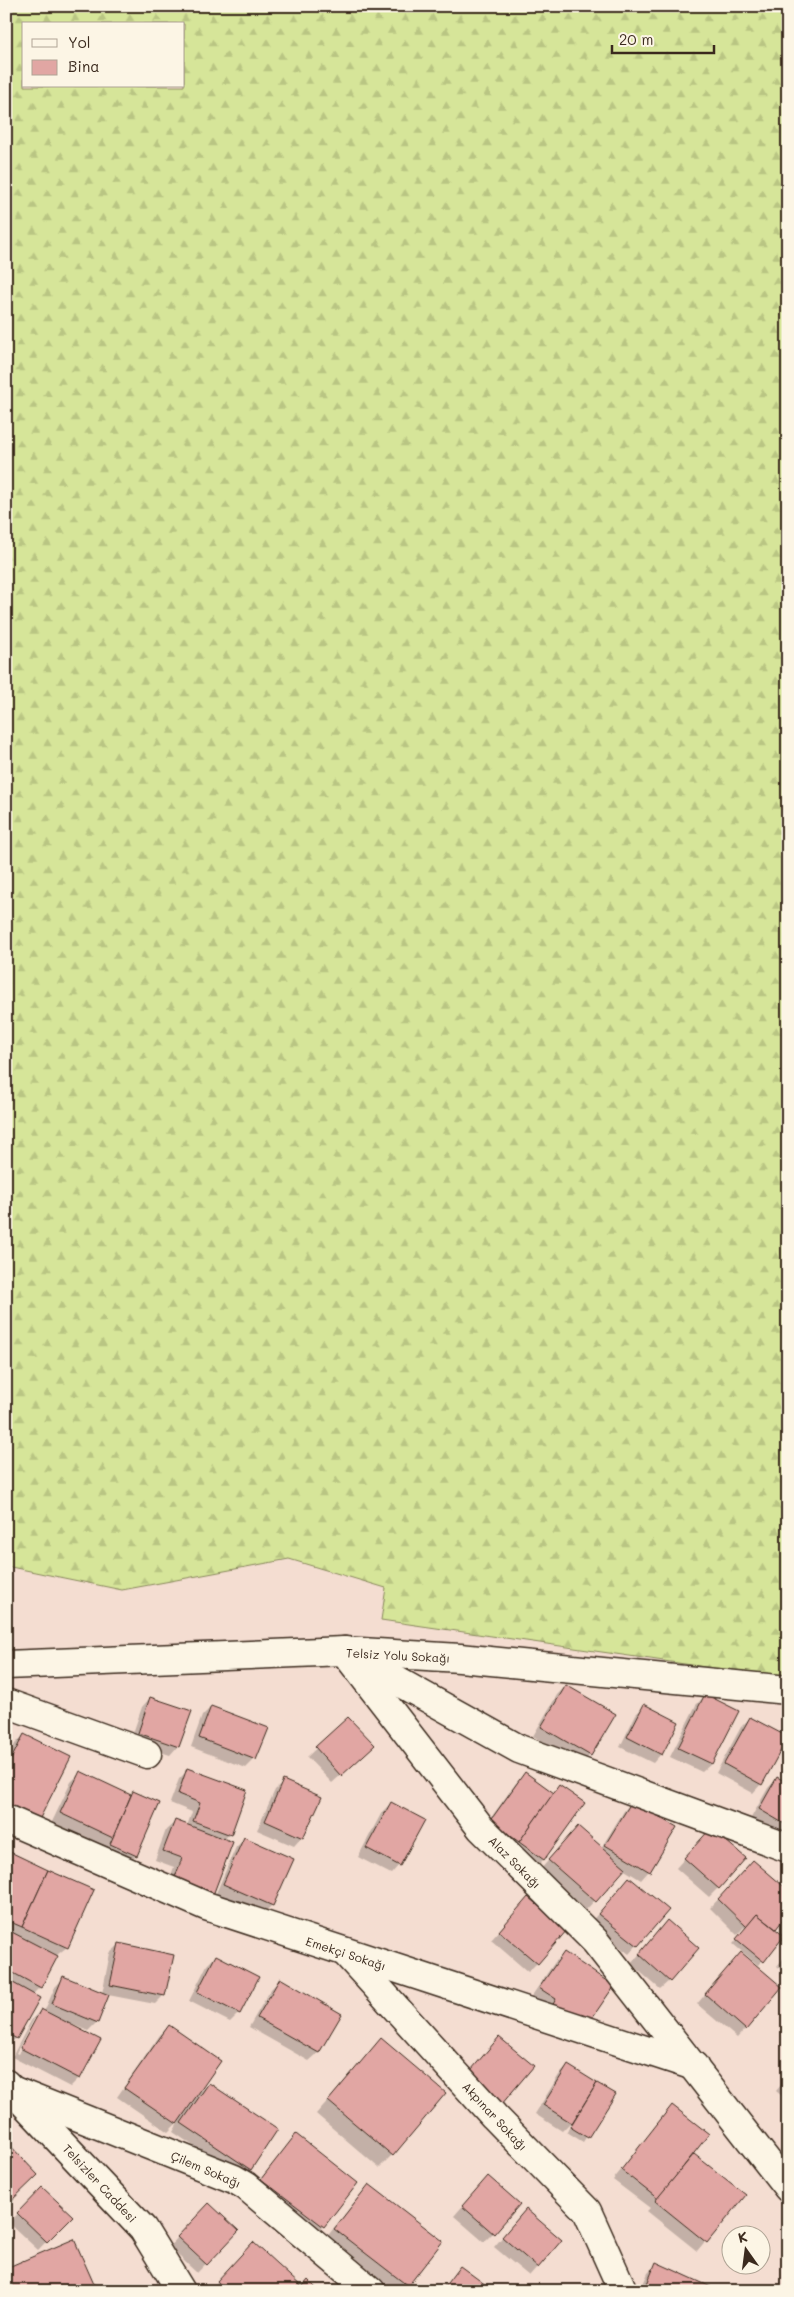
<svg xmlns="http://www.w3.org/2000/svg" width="794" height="2297" viewBox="0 0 794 2297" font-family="Mali,sans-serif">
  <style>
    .forest { fill: url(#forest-firs); stroke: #88885c; fill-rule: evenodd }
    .shadow { fill: #0003; fill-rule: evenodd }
    .building { fill: #e1a6a3; stroke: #3b2a1e }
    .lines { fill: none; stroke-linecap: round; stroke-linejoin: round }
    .minor-casing { stroke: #3b2a1e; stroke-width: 31 }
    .tertiary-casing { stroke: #3b2a1e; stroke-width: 31 }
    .minor { stroke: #fcf5e5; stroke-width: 28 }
    .tertiary { stroke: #fcf5e5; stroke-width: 28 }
    .labels { text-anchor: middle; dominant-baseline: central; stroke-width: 4; stroke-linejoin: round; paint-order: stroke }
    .street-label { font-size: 12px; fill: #3b2a1e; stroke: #fcf5e5 }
  </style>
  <defs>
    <pattern id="forest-firs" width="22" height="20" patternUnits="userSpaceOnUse" patternTransform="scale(1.25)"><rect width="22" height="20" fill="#d6e599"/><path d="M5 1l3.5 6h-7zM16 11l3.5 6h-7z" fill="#b9c583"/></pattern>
  </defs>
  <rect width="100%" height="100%" fill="#f4ddd1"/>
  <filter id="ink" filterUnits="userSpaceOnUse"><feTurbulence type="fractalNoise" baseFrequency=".02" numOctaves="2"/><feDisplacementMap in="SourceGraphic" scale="10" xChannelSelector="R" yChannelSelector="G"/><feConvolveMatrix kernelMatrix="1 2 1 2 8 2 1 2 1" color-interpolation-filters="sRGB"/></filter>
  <g filter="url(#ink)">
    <!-- forest -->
    <path class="forest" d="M6,6h782v1673l-407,-59 5,-32 -97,-29 -167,31 -116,-24zM24,24h160v62h-160z"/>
    <!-- shadow -->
    <g class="shadow">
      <polygon points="566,1686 590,1755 581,1764 533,1736 557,1695"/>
      <polygon points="705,1696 737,1712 711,1764 702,1772 670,1757 696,1705"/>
      <polygon points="150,1698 178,1746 170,1755 130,1742 142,1707"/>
      <polygon points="645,1706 661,1754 653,1763 620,1747 636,1714"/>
      <polygon points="211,1707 255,1759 246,1768 191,1747 202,1716"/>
      <polygon points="348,1718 364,1754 332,1783 307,1757"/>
      <polygon points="750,1718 761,1784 753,1793 716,1773 741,1727"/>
      <polygon points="24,1735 6,1819 6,1762 15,1744"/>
      <polygon points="188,1770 230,1834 166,1889 174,1867 155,1860 166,1830 175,1822 187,1826 192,1812 170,1803 179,1779"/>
      <polygon points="80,1773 130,1796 133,1792 136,1855 127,1864 102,1853 105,1847 52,1822 71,1782"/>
      <polygon points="525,1774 553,1794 583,1803 543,1860 535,1868 482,1830 516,1783"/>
      <polygon points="777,1779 788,1785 788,1839 751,1818 768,1788"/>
      <polygon points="284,1782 302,1837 294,1846 257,1830 275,1790"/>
      <polygon points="632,1802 649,1871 641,1880 623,1869 586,1910 540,1870 569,1837 601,1848 624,1811"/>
      <polygon points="391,1803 399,1865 391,1874 358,1857 382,1812"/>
      <polygon points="245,1839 272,1905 263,1914 216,1893 236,1847"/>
      <polygon points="702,1839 718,1888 709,1897 676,1868"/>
      <polygon points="6,1852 67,1947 57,1955 40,1987 32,1995 16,2038 7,2047"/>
      <polygon points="745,1871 788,1911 774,1929 782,1936 758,1965 733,1944 746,1929 744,1927 737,1935 710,1908"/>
      <polygon points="629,1878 637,1945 629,1954 590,1923"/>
      <polygon points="520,1908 537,1963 528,1972 491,1940"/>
      <polygon points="659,1931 669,1981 660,1989 631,1964"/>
      <path d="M119,1945l45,50 -9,9 -47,-9 -11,27 -9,9 -17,-7 8,54 -9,9 -58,-30 20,-38 9,-9 3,2 11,-25 9,-9 38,16 8,-41zM34,2019h3l-19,35 -2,-1z"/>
      <polygon points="788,1953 788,1975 777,1966"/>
      <polygon points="564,1954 589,2020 549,2009 531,1997 555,1962"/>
      <polygon points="216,1956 239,2013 230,2022 189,2001 207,1965"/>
      <polygon points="732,1963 745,2029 737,2038 697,2004"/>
      <polygon points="280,1980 340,2014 318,2053 309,2061 249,2027 271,1989"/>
      <polygon points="169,2026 197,2094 209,2084 250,2169 241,2178 173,2132 180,2120 168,2132 117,2097 160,2035"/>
      <polygon points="381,2040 392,2155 379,2168 316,2114"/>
      <polygon points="568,2066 614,2094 583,2142 567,2132 572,2121 562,2131 535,2114 559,2075"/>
      <polygon points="788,2077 788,2101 776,2091"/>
      <polygon points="672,2107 692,2154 744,2195 697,2251 647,2211 650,2208 613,2180"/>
      <polygon points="296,2136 323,2226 314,2235 254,2188"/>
      <polygon points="369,2186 407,2285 402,2291 385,2291 322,2243 357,2199"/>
      <polygon points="480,2186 493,2233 484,2242 454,2216"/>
      <polygon points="42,2189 71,2216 38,2250 9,2223"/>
      <polygon points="200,2213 237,2231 197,2273 169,2247"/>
      <polygon points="518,2219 537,2267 529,2276 494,2247"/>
      <polygon points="253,2243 302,2288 317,2291 209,2291"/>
      <polygon points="657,2264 708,2291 640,2291 648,2273"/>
    </g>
    <!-- building -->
    <g class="building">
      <polygon points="566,1685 616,1714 591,1756 541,1727"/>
      <polygon points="705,1694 739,1711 712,1764 678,1748"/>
      <polygon points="150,1697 192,1711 179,1747 138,1733"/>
      <polygon points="644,1704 679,1722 662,1755 627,1737"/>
      <polygon points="211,1706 269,1728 256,1760 199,1738"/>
      <polygon points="348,1717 375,1745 341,1776 315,1747"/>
      <polygon points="750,1717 788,1737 762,1785 724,1764"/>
      <polygon points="24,1734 71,1757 38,1822 6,1806 6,1769"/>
      <polygon points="187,1768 247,1790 231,1835 193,1821 200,1803 178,1794"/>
      <polygon points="80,1771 131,1795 113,1838 60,1813"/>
      <polygon points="525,1772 554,1793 519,1842 490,1821"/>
      <polygon points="777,1777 788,1783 788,1826 759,1809"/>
      <polygon points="283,1780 322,1797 303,1838 265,1821"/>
      <polygon points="559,1785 585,1803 544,1860 519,1842"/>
      <polygon points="133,1791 160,1803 137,1856 110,1844"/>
      <polygon points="632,1801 677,1827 650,1872 605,1845"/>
      <polygon points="391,1802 425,1820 400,1866 366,1848"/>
      <polygon points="175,1820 233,1842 213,1895 174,1880 182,1858 163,1851"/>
      <polygon points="578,1826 626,1868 596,1902 548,1860"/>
      <polygon points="711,1828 746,1858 719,1889 684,1858"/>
      <polygon points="244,1837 294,1859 273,1906 223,1884"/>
      <polygon points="6,1850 48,1870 22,1927 6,1920"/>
      <polygon points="753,1860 788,1890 788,1913 776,1929 757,1914 747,1927 718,1899"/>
      <polygon points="48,1870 94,1890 68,1948 22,1927"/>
      <polygon points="629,1877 669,1910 638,1946 598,1914"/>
      <polygon points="528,1897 567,1930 538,1964 499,1931"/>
      <polygon points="757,1914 784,1936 764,1962 736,1939"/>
      <polygon points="667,1920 699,1948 670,1982 639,1954"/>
      <polygon points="6,1929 58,1956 41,1988 6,1969"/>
      <polygon points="119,1943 174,1955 165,1996 110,1985"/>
      <polygon points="564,1952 614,1986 590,2021 578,2013 573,2020 552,2006 556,1999 539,1988"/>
      <polygon points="741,1952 782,1987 746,2030 705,1994"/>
      <polygon points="216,1955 259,1977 240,2014 197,1992"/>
      <polygon points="63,1976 109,1995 98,2023 52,2004"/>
      <polygon points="280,1978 342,2014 319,2053 257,2018"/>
      <polygon points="6,1979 40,1998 17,2039 6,2033"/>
      <polygon points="41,2009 101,2040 80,2079 20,2048"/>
      <polygon points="169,2025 221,2061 177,2124 124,2088"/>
      <polygon points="499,2037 534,2066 501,2105 466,2076"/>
      <polygon points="381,2038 446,2093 393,2156 328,2101"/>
      <polygon points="568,2065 597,2083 572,2123 543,2105"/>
      <polygon points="209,2083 278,2129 251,2170 181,2123"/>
      <polygon points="597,2083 616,2094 588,2138 570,2127"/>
      <polygon points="672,2105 709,2134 658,2199 621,2170"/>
      <polygon points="296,2134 358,2183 324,2227 261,2179"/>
      <polygon points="6,2141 38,2175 10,2202 6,2198"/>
      <polygon points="694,2154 746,2195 707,2243 655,2201"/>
      <polygon points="488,2176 520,2204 494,2234 462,2206"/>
      <polygon points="369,2184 443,2241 408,2286 334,2229"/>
      <polygon points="42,2187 73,2216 47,2242 17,2213"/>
      <polygon points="209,2203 239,2231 207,2265 177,2237"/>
      <polygon points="526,2209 562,2240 538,2268 502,2237"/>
      <polygon points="74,2239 97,2291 6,2291 6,2268"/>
      <polygon points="253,2242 302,2287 299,2291 226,2291 217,2281"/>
      <polygon points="656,2262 711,2287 709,2291 644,2291"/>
      <polygon points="460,2266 494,2291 441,2291"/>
      <polygon points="308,2280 319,2291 299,2291"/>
    </g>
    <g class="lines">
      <!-- minor casing -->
      <g class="minor-casing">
        <g id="minor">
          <polyline points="344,1651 481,1828 595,1941 788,2188"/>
          <polyline points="354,1657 519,1749 788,1848"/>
          <polyline points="6,1665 344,1651 460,1658 788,1690"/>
          <polyline points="6,1703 147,1754"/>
          <polyline points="6,1819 206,1906 694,2066"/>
          <polyline points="347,1954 494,2116 587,2211 623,2291"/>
          <polyline points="14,2091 234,2179 246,2186 371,2291"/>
        </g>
      </g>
      <!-- tertiary casing -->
      <g class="tertiary-casing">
        <polyline id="tertiary" points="6,2084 143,2229 181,2291"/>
      </g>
      <!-- minor -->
      <use href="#minor" class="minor"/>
      <!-- tertiary -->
      <use href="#tertiary" class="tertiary"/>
    </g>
  </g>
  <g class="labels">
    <!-- street labels -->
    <g class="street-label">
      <text transform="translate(398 1655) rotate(3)">Telsiz Yolu Sokağı</text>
      <text transform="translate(515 1862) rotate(45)">Alaz Sokağı</text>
      <text transform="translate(346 1953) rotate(18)">Emekçi Sokağı</text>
      <text transform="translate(495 2116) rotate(47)">Akpınar Sokağı</text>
      <text transform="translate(206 2169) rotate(23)">Çilem Sokağı</text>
      <text transform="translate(100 2183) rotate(47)">Telsizler Caddesi</text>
    </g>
  </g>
  <!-- margin -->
  <rect width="794" height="2297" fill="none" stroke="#fcf5e5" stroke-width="25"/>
  <rect x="12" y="12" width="769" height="2272" fill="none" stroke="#3b2a1e" stroke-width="2" filter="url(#ink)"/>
  <!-- legend -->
  <rect x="22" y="22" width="162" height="65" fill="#fcf5e5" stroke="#afa495"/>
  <rect x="32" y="39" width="25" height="8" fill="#fcf5e5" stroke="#afa495"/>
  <text x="68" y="48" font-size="15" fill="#3b2a1e">Yol</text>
  <rect x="32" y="60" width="25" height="15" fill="#e1a6a3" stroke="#afa495"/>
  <text x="68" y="72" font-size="15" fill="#3b2a1e">Bina</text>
  <!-- north arrow -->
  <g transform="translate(746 2250) rotate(346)"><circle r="24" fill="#fcf5e5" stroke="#afa495"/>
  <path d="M0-4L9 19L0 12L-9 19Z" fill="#3b2a1e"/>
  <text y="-8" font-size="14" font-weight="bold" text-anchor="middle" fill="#3b2a1e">K</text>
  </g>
  <!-- scale -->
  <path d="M612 45v8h102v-8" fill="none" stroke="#3b2a1e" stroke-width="2.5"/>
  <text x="619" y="45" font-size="15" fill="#3b2a1e" stroke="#fcf5e5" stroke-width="4" paint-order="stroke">20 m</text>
</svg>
